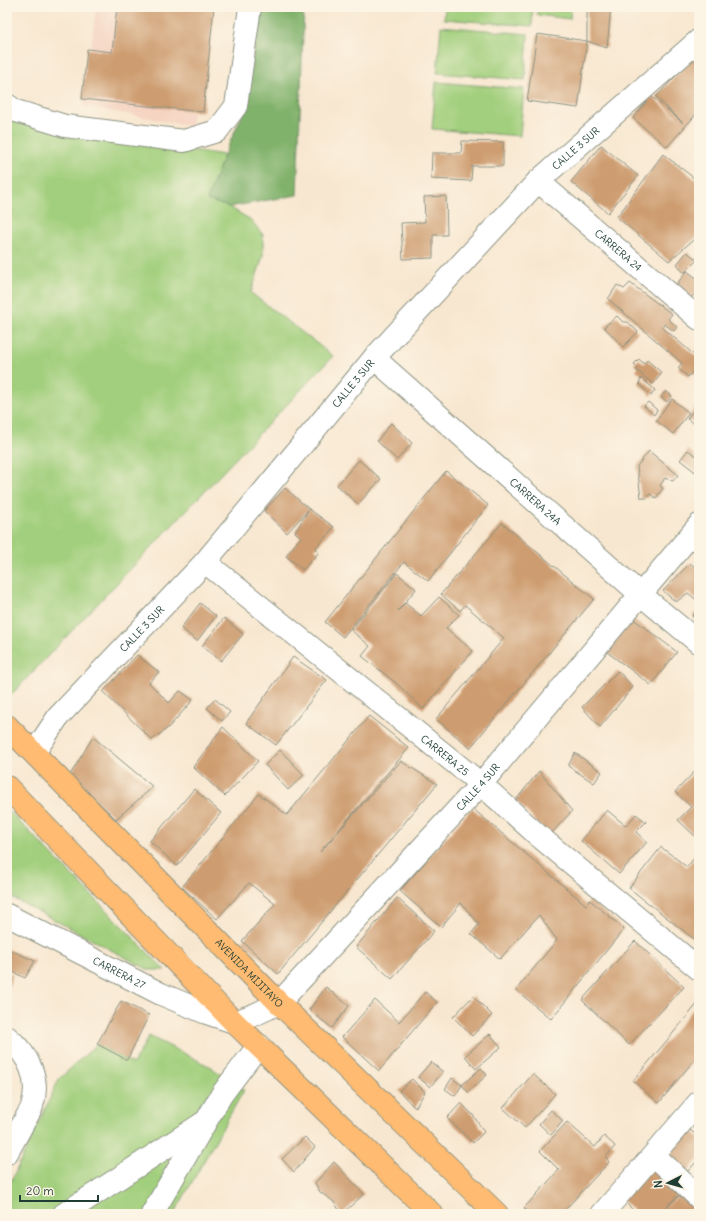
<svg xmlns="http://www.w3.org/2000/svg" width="706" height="1221" viewBox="0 0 706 1221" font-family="Delius,sans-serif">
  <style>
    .built { fill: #f5d3c1 }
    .green { fill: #a2cf7d; stroke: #608658 }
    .forest { fill: #81b26c; stroke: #507850 }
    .building { fill: #cd9c70 }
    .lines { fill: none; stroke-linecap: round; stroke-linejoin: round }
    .minor-casing { stroke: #8c9282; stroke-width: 24 }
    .major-casing { stroke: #8c9282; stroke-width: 24 }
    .minor { stroke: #fff; stroke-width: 22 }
    .major { stroke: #febb71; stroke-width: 22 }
    .labels { text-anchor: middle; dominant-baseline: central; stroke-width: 3; stroke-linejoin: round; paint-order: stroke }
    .street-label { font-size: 10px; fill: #1f3d34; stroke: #fcf5e5 }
  </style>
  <rect width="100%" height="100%" fill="#fcf5e5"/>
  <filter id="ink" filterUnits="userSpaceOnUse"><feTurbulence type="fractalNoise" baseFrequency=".025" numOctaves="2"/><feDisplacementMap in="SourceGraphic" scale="8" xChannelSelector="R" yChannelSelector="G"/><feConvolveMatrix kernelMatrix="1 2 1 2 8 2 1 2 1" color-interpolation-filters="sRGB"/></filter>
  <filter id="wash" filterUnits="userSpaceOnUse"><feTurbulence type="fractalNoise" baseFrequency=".012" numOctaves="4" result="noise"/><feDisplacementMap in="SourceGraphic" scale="16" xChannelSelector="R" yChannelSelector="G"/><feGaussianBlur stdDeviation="0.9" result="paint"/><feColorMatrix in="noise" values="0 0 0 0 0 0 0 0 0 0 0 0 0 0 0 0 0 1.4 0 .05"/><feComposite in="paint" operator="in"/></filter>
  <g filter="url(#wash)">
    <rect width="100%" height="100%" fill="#f8e7d0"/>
    <!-- built -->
    <polygon class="built" points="96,7 207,7 191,126 84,106"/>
    <!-- green -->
    <g class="green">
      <polygon points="445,7 533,7 532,26 444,19"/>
      <polygon points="538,7 571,7 570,19 537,15"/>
      <polygon points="441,26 528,34 525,80 437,73"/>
      <polygon points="436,82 524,89 520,136 432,129"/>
      <polygon points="7,110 42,127 224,155 207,200 229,207 251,220 263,235 263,256 251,293 333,356 9,697 7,695"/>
      <polygon points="7,809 165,970 149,970 7,895"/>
      <polygon points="149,1036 209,1066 244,1090 174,1214 7,1214 7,1190 59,1079 97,1044 133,1064"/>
    </g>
    <!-- forest -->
    <polygon class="forest" points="260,7 304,7 297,195 229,207 207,200 224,155 245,109"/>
    <g id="blocks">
      <!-- building -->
      <g class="building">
        <polygon points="117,7 214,7 203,112 82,99 87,49 112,52"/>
        <polygon points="587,7 611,7 607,48 587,41"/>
        <polygon points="537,34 587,41 578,108 527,101"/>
        <polygon points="699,51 699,111 667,147 633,118 651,96 683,123 656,97"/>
        <polygon points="462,141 503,142 503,166 472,166 471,181 431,179 432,153 461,153"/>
        <polygon points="601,145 638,176 608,213 571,182"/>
        <polygon points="663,154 699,182 699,235 669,261 617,217"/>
        <polygon points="446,196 447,235 433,235 433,258 403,259 401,223 425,222 424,197"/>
        <polygon points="687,252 697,260 684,273 677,264"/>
        <polygon points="687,271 699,280 699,288 688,302 672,290"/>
        <polygon points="630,283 672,314 668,319 677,327 674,331 664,324 662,327 699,359 699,377 692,372 688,377 678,368 682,363 608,299 617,285 624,289"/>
        <polygon points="617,316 623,322 628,322 638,332 623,347 604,327"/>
        <polygon points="639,359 644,364 647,360 662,373 653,384 636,370 638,368 634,364"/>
        <polygon points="641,378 655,390 651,396 639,384"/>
        <polygon points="666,391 672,396 667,402 661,397"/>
        <polygon points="672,399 689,413 673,434 656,420"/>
        <polygon points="648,402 657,410 654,415 644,406"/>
        <polygon points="699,402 699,427 687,419"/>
        <polygon points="391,423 412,443 397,460 377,441"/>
        <polygon points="688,450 699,458 699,475 680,460"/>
        <polygon points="649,451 678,475 673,481 665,478 660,486 663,488 656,498 650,494 647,498 641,498 637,466"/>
        <polygon points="359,460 381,479 358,504 337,485"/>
        <polygon points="446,471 488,505 428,581 404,562 343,637 325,622"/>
        <polygon points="285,488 309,509 287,533 264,511"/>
        <polygon points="309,509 334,527 315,549 319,552 303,570 286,556 301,537 295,532"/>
        <polygon points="502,523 594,599 470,748 436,719 504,638 465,605 460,611 441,594"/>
        <polygon points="699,562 699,602 688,593 676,602 663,591 690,563 695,567"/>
        <polygon points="397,573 416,589 398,611 405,603 421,616 439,597 459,615 446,628 473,651 423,709 396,683 362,656 370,646 351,630"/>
        <polygon points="200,603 216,616 197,641 181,628"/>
        <polygon points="699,608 699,623 692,616"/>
        <polygon points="224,618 243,634 221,661 202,646"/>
        <polygon points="632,618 677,652 651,685 607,652"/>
        <polygon points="137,655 159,672 149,683 169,703 180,691 193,700 169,727 152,740 103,692"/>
        <polygon points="293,657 327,680 276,745 246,723"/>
        <polygon points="618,671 633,687 600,727 582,707"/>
        <polygon points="215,699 230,712 222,721 207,708"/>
        <polygon points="369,716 409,748 320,852 401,761 437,784 278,974 242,941 275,904 249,883 217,919 182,887 259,794 287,815"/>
        <polygon points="223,727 258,761 225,796 193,767"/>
        <polygon points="93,737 153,787 116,819 70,775"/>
        <polygon points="280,750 304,775 288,790 265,765"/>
        <polygon points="575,753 602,772 594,783 568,766"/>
        <polygon points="699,767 699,840 678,820 691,807 675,792"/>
        <polygon points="539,771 572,811 549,836 516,800"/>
        <polygon points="194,789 221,813 177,866 150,841"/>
        <polygon points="472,808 586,905 590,900 624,929 551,1019 516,990 557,940 539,915 500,959 471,934 479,924 461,903 441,927 400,891"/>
        <polygon points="607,810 626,826 636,814 646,822 636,832 647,842 619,874 581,841"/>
        <polygon points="661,847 687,867 699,852 699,943 629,888"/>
        <polygon points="397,898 434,931 392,979 356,947"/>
        <polygon points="635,941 684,987 629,1045 582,1000"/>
        <polygon points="8,949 35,961 25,978 7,969"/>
        <polygon points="7,973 13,975 7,991"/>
        <polygon points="326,987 349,1006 332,1028 309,1010"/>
        <polygon points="425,992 437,1002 379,1071 342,1037 375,1000 399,1022"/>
        <polygon points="473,996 492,1015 472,1036 453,1017"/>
        <polygon points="121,1001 149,1015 127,1060 97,1044"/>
        <polygon points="699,1002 699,1054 659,1103 633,1081"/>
        <polygon points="490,1034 501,1047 476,1069 465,1056"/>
        <polygon points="431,1062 443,1072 430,1087 418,1077"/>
        <polygon points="481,1068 487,1075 468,1092 462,1085"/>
        <polygon points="533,1074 555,1094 525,1128 503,1108"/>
        <polygon points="452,1078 462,1085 455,1096 445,1089"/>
        <polygon points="412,1079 425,1092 415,1108 399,1091"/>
        <polygon points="461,1103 473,1115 484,1132 473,1143 447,1118"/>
        <polygon points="551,1110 563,1121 551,1135 539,1124"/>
        <polygon points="567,1122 595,1147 604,1136 615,1146 606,1157 609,1162 561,1214 531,1214 524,1208 559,1170 540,1151"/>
        <polygon points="690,1130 699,1137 699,1161 698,1160 686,1173 667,1156"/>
        <polygon points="305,1137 315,1147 294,1172 282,1159"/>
        <polygon points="334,1162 364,1194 342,1214 333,1201 320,1192 315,1183"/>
        <polygon points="656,1165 682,1192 663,1210 687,1189 699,1203 699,1214 637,1214 622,1199"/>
      </g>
    </g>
  </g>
  <g filter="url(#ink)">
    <use href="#blocks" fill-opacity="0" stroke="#8c9282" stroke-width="1"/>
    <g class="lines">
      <!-- minor casing -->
      <g class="minor-casing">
        <g id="minor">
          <polyline points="7,105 16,111 65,126 184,141 217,131 236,106 250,7"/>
          <path id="s1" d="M538,181l161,138"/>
          <path id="s2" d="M374,358l266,236 59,49"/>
          <path id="s3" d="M205,562l276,222 59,53 159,132"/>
          <path id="s4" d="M34,753l24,-36 147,-155 169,-204 164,-177 161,-141"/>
          <path id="s5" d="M7,915l154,79 43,18 30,10 22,-8 23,-11 202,-219 218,-259"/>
          <path d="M7,1037c21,17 34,42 25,69 -1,5 -5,9 -7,14 -6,11 -12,22 -18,33"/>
          <polyline points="654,1155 699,1198"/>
          <polyline points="64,1214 203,1123"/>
          <polyline points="152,1214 222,1094 259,1045"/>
          <polyline points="602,1214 699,1102"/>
        </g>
      </g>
      <!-- major casing -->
      <g class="major-casing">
        <g id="major">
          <path id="s6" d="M7,726l272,277 218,211"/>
          <polyline points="7,787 234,1022 432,1214"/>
        </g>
      </g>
      <!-- minor -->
      <use href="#minor" class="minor"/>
      <!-- major -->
      <use href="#major" class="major"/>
    </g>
  </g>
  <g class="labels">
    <!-- street labels -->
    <g class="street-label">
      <text stroke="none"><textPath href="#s4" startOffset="813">CALLE 3 SUR</textPath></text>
      <text stroke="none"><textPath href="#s1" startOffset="106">CARRERA 24</textPath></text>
      <text stroke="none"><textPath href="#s4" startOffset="489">CALLE 3 SUR</textPath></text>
      <text stroke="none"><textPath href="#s2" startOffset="216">CARRERA 24A</textPath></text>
      <text stroke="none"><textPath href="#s4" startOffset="165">CALLE 3 SUR</textPath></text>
      <text stroke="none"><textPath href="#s3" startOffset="308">CARRERA 25</textPath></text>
      <text stroke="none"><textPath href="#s5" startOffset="594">CALLE 4 SUR</textPath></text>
      <text stroke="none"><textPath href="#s5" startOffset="126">CARRERA 27</textPath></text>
      <text stroke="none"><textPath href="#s6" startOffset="346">AVENIDA MIJITAYO</textPath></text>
    </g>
  </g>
  <!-- margin -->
  <rect width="706" height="1221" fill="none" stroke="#fcf5e5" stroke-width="24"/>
  <!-- north arrow -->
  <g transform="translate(668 1183) rotate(264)" stroke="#fcf5e5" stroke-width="3" paint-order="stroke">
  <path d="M0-3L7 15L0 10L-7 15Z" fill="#1f3d34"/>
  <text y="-6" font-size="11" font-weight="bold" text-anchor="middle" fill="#1f3d34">N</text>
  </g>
  <!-- scale -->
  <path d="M20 1195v6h78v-6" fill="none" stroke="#1f3d34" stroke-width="2"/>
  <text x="26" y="1195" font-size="12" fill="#1f3d34" stroke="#fcf5e5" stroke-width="3" paint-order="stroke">20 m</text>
</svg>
